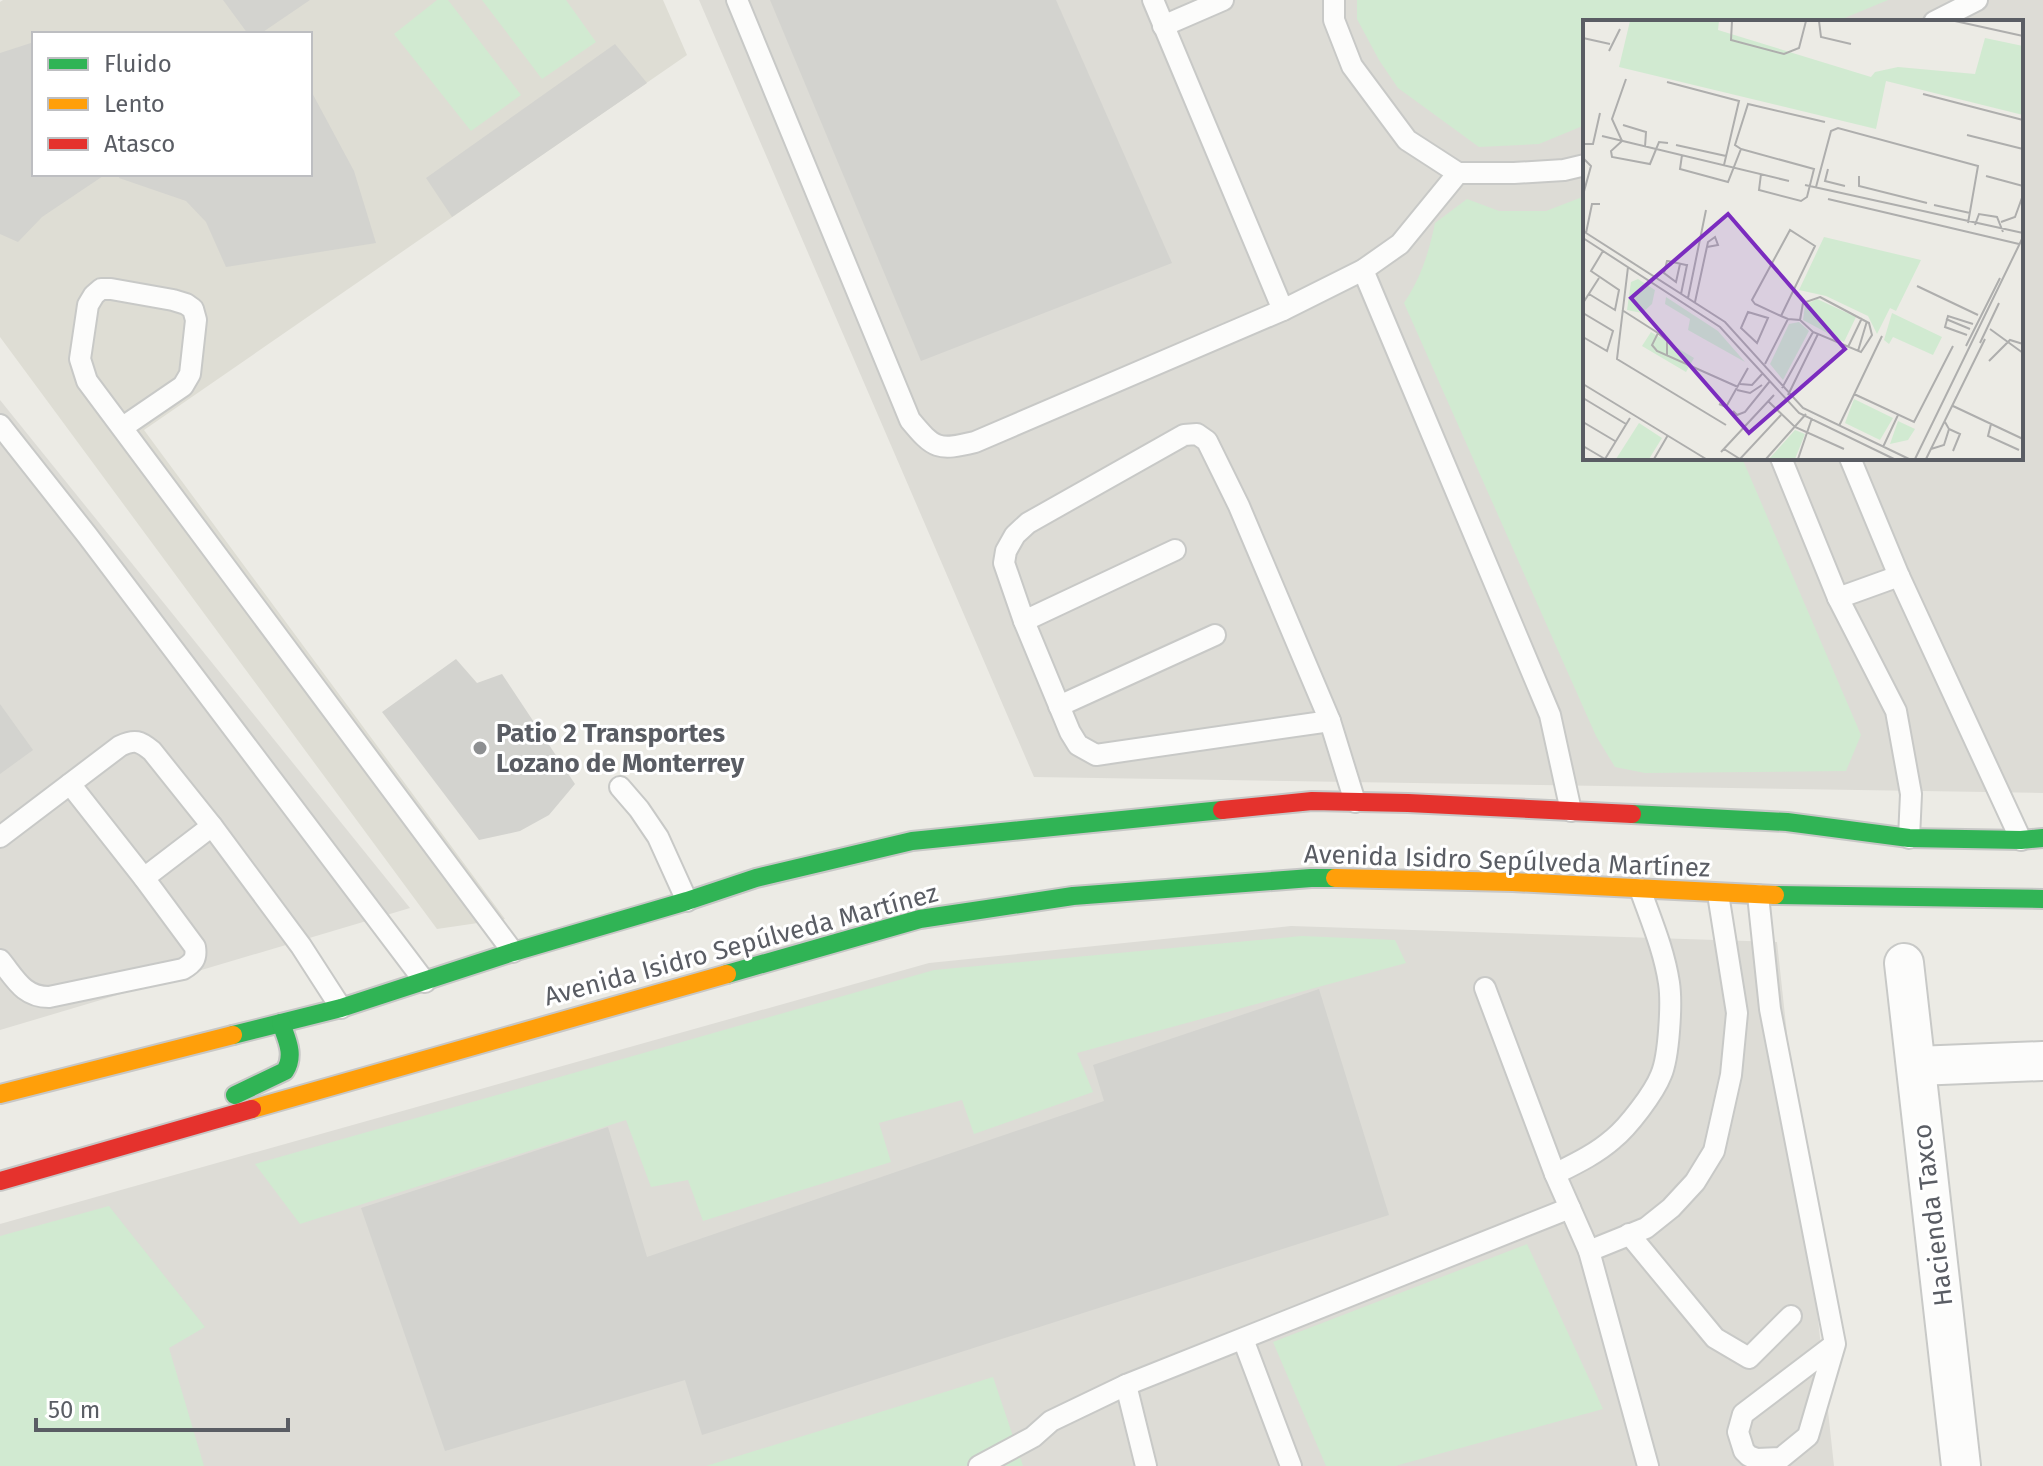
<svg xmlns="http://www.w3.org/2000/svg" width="2043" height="1466" viewBox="0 0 2043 1466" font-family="'Fira Sans',sans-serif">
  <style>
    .industrial { fill: #dddcd6; fill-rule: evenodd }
    .education { fill: #deddd4; fill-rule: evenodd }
    .green { fill: #d1ead1 }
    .building { fill: #d3d3cf }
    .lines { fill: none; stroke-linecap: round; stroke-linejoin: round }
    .lane-casing { stroke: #c8c9c7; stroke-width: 24 }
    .street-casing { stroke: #c8c9c7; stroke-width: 42 }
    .fast-casing { stroke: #c7c7c6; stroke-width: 22 }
    .slow-casing { stroke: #c7c7c6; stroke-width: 22 }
    .jam-casing { stroke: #c7c7c6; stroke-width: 22 }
    .lane { stroke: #fcfcfb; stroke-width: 20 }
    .street { stroke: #fcfcfb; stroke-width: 38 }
    .fast { stroke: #30b455; stroke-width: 18 }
    .slow { stroke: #ff9f0a; stroke-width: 18 }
    .jam { stroke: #e5322d; stroke-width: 18 }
    .poi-dot { fill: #8d8f91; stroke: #fff; stroke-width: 3 }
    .labels { text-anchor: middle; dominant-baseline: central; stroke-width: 6; stroke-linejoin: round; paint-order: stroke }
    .poi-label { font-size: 26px; font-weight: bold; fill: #5a5d64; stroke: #fff; text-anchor: start }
    .street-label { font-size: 26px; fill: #5a5d64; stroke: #fff }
    .inset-road { fill: none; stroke: #aeaead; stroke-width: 2 }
    .view { fill: #7b2cbf; fill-opacity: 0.15; stroke: #7b2cbf; stroke-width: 4 }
    .inset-edge { fill: none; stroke: #5a5d64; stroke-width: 4 }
  </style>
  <rect width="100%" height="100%" fill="#ecebe5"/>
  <!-- industrial -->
  <g class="industrial">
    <path d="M699,0h1344v793l-1009,-16zM1585,22h436v436h-436z"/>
    <polygon points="0,400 410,908 0,1030"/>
    <polygon points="1291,926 1777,942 1834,1466 0,1466 0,1224 929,963"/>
  </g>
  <!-- education -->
  <path class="education" d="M3,0h660l24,55 -543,375 361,489 -68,10 -437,-592v-335zM34,34h276v140h-276z"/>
  <!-- green -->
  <g class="green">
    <polygon points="437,0 448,0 521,95 471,131 394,34"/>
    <polygon points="482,0 566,0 596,42 542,79"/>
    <polygon points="1357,0 1888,0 1835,22 1585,22 1585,125 1539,144 1479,147 1398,88 1379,60 1357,19"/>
    <path d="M1585,196v262h157l119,277 -15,36 -201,2 -30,-6 -19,-31 -192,-433c17,-25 25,-51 31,-80l32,-24 32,12h47z"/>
    <polygon points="1302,936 1395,940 1406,963 1077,1053 1093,1092 974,1134 962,1100 879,1123 891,1162 703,1221 688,1180 651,1187 626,1120 300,1224 255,1164 934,970"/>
    <polygon points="109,1206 205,1327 169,1348 204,1466 0,1466 0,1236"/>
    <polygon points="1527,1244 1603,1409 1395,1466 1326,1466 1273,1342"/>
    <polygon points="993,1377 1023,1466 706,1466"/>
  </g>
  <!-- building -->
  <g class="building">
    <polygon points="223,0 310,0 260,34 248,34"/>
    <polygon points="770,0 1056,0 1172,263 921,361"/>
    <polygon points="34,42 34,174 106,174 42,217 18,242 0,234 0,53"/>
    <polygon points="615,44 647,83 452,217 426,178"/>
    <polygon points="310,89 354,171 376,243 226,267 206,222 186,201 119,178 120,174 310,174"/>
    <polygon points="456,659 477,683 502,674 575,784 549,815 520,831 479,840 382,712"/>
    <polygon points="0,704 33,750 0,774"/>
    <polygon points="1319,989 1389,1215 702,1435 685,1380 445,1451 361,1208 608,1127 647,1257 1104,1101 1093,1065"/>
  </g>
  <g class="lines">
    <!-- lane casing -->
    <g class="lane-casing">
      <g id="lane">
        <path d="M737,0l173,420c24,29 28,31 65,22l308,-132 80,-40 37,-26 58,-71"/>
        <polyline points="1153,0 1283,310"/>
        <polyline points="1334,0 1334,20 1352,66 1407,140 1458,173 1514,173 1564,170 1585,165"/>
        <polyline points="1934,22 1977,0"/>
        <polyline points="1163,26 1223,0"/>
        <polyline points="1363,270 1550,715 1571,811"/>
        <polyline points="0,425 87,535 425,982"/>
        <polyline points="123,427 183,386 190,374 196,320 193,309 186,304 173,300 111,289 101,289 94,295 88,305 80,359 87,381 513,952"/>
        <polygon points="1197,434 1207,441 1239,506 1330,721 1096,755 1078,745 1070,732 1024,621 1004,563 1006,551 1015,535 1028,523 1184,435"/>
        <polyline points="1781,458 1838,598 1896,711 1911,794 1909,838"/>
        <polyline points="1850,458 1899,576 2021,840"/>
        <polyline points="1838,598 1899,576"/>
        <polyline points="1024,621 1175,550"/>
        <polyline points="1059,706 1215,635"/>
        <polyline points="1330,721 1355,802"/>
        <polyline points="620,787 639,809 658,837 687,901"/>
        <path d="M0,837l120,-91c15,-7 20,-5 32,5l60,75 89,120 40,62"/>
        <polyline points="144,878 212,826"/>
        <polyline points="1758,895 1770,1009 1835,1344 1808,1436 1781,1458 1757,1459 1749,1456 1744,1451 1738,1432 1743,1414 1835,1344"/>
        <path d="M0,960c15,18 23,37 49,37l134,-28c10,-6 14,-10 12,-22l-51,-69 -74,-94"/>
        <polyline points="1485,988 1555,1174 1589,1251 1648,1466"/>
        <path d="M1555,1174c20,-10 41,-20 58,-35 15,-12 41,-46 48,-64 8,-18 11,-72 8,-92 -5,-33 -18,-63 -29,-94"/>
        <polyline points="1629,1234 1715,1338 1749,1358 1791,1316"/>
        <polyline points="1589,1251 1646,1228 1671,1208 1695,1182 1714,1151 1731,1075 1737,1013 1718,894"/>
        <polyline points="1243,1339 1291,1466"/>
        <polyline points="1126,1385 1146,1466"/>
        <polyline points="979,1466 1033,1437 1051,1421 1126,1385 1570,1208"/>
      </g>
    </g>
    <!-- street casing -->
    <g class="street-casing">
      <g id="street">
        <polyline points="1904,963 1961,1466"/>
        <polyline points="1916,1066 2043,1061"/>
      </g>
    </g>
    <!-- fast casing -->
    <g class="fast-casing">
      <g id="fast">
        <polyline points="1632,814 1787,822 1909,838 2021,840 2043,838"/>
        <polyline points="1775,895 2043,899"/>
        <polyline points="727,974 920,919 1073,896 1311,878 1335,878"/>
        <polyline points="233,1035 341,1008 513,952 687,901 756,878 912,841 1222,810"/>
        <path d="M235,1095l50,-24c10,-16 2,-31 -4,-48"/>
      </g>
    </g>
    <!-- slow casing -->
    <g class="slow-casing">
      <g id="slow">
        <polyline points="1335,878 1513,882 1775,895"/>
        <polyline points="0,1094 233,1035"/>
        <polyline points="252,1109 727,974"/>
      </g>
    </g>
    <!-- jam casing -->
    <g class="jam-casing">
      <g id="jam">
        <polyline points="1222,810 1312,801 1408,803 1632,814"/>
        <polyline points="0,1181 252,1109"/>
      </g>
    </g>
    <!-- lane -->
    <use href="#lane" class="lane"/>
    <!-- street -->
    <use href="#street" class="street"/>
    <!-- fast -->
    <use href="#fast" class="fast"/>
    <!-- slow -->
    <use href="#slow" class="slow"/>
    <!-- jam -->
    <use href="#jam" class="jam"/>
  </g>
  <!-- markers -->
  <circle class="poi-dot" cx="480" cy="748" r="8"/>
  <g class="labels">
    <!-- poi labels -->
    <g class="poi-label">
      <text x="496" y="733">Patio 2 Transportes<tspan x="496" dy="30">Lozano de Monterrey</tspan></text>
    </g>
    <!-- street labels -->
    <g class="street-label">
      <text transform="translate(1507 861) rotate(2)">Avenida Isidro Sepúlveda Martínez</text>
      <text transform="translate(741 945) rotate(-15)">Avenida Isidro Sepúlveda Martínez</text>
      <text transform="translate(1933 1215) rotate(-97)">Hacienda Taxco</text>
    </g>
  </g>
  <!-- overview -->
  <g transform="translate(1583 20)">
    <rect width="440" height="440" fill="#ecebe5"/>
    <path d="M47,1h89l-1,9 153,47 4,-5 23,-5 77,7 10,-36 38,8v69l-137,-34 -10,48 -257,-62zM241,217l97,23 -25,51 -6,-3 -13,26 -9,-18 -42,-20 -27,-6zM55,259l17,11 -3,14 -10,9 -15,-3 4,-28zM83,277l52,34 27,31 -57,-32 2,-11 -25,-15zM234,279l39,18 -12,25 -41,-22 2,-15zM309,293l50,24 -9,18 -40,-18 -4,7 -5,-4zM216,302l10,9 -26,49 -13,-16 19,-40zM68,312l43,26 -8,14 -44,-26zM271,379l39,19 -13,22 -35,-17zM315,401l17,8 -7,11 -18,4zM56,403l23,15 -13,21h-33zM212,410l10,4 -10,25h-26z" fill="#d1ead1"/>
    <path class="inset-road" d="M149,1l-1,19 53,14 15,-6 7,-27M236,1l2,16 30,7M372,1l68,15M0,18l27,6M26,31l11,-22M84,62l72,19 -15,64M340,74l100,26M40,105l23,7 -1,15M384,115l56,14M19,116l187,45M39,121l-11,10 1,6 38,7 9,-22 9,1M39,121l-10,-22 14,-40M0,124h10l7,-31M93,125l50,11M158,129l-6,-4 13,-41 77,18M99,135l-2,14 48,13 13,-33 73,20 -7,28 -6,4 -42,-11 2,-16M0,138l8,8 -8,29M245,149l-3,12 20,5M276,156v10l68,17M403,156l37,10M222,165l218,48M233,167l15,-56 7,-3 140,38 -10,57M245,179l191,45M351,185l36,8M418,202l14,-5 8,-22M392,205l4,-11 18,3 6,15M0,211l142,91 78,86 106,51M3,213l6,-29h8M0,218l137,89 79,86 95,46M97,244l-4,18 -12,-9 3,-12h1l18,4h1l-6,29M45,247l-11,92 109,66M334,266l61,29M6,274l26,16 4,-20 -28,-19 12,-20M237,277l49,26 3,12 -11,17 -48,-20 -13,-12 3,-17zM105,278l18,-88M112,282l13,-60 7,-5 3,8 -11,2M0,283l16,-25M39,290l36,23M165,292l20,6 -11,25 -16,-15zM0,293l30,18 -6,20 -24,-14M198,296l34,-70 -25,-16 -38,70 3,4 26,12 7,3 12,1M363,299l24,10M407,309l33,24M384,315l-22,-8 3,-11 25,8M397,323l19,-40M383,326l34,-68M265,327l14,-29M275,331l9,-30M84,335v-14l-9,-8 -6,12 5,6 81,36M406,341l21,-21 13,4M182,344l23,-45M0,364l123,75M157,364l12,1 11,-12M199,368l31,-56M154,370l13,3 12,-8M271,374l60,28 39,-76M205,375l30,-61M0,378l43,26M185,381l27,26 49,22M136,384l7,3 22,-39M370,386l70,33M150,391l4,4 8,-3 25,-31M0,402l32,19M408,404l-3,12 31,14M256,406l43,-90M366,409l11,5 -7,17M0,426l22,13M300,427l15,-32M141,429l16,10 41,-44M348,429l13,-4 5,-16 -4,-7M138,432l53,-57M22,439l25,-41M71,439l14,-24M183,439l40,-45M215,439l14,-41M332,439l108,-222M343,439l59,-120"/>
    <path class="view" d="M145,194l117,135 -96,84 -118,-135z"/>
    <rect width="440" height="440" class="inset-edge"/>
  </g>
  <!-- legend -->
  <rect x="32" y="32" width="280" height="144" fill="#ffffff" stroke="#bdbec1" stroke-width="2"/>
  <rect x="48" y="58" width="40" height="12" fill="#30b455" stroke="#bdbec1" stroke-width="2"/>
  <text x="104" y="72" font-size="24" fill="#5a5d64">Fluido</text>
  <rect x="48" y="98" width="40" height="12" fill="#ff9f0a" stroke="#bdbec1" stroke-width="2"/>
  <text x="104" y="112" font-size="24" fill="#5a5d64">Lento</text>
  <rect x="48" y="138" width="40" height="12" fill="#e5322d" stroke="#bdbec1" stroke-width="2"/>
  <text x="104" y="152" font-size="24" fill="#5a5d64">Atasco</text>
  <!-- scale -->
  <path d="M36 1418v12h252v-12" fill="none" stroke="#5a5d64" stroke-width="4"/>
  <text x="48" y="1418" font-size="24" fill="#5a5d64" stroke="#ffffff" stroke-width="6" paint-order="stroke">50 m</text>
</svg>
